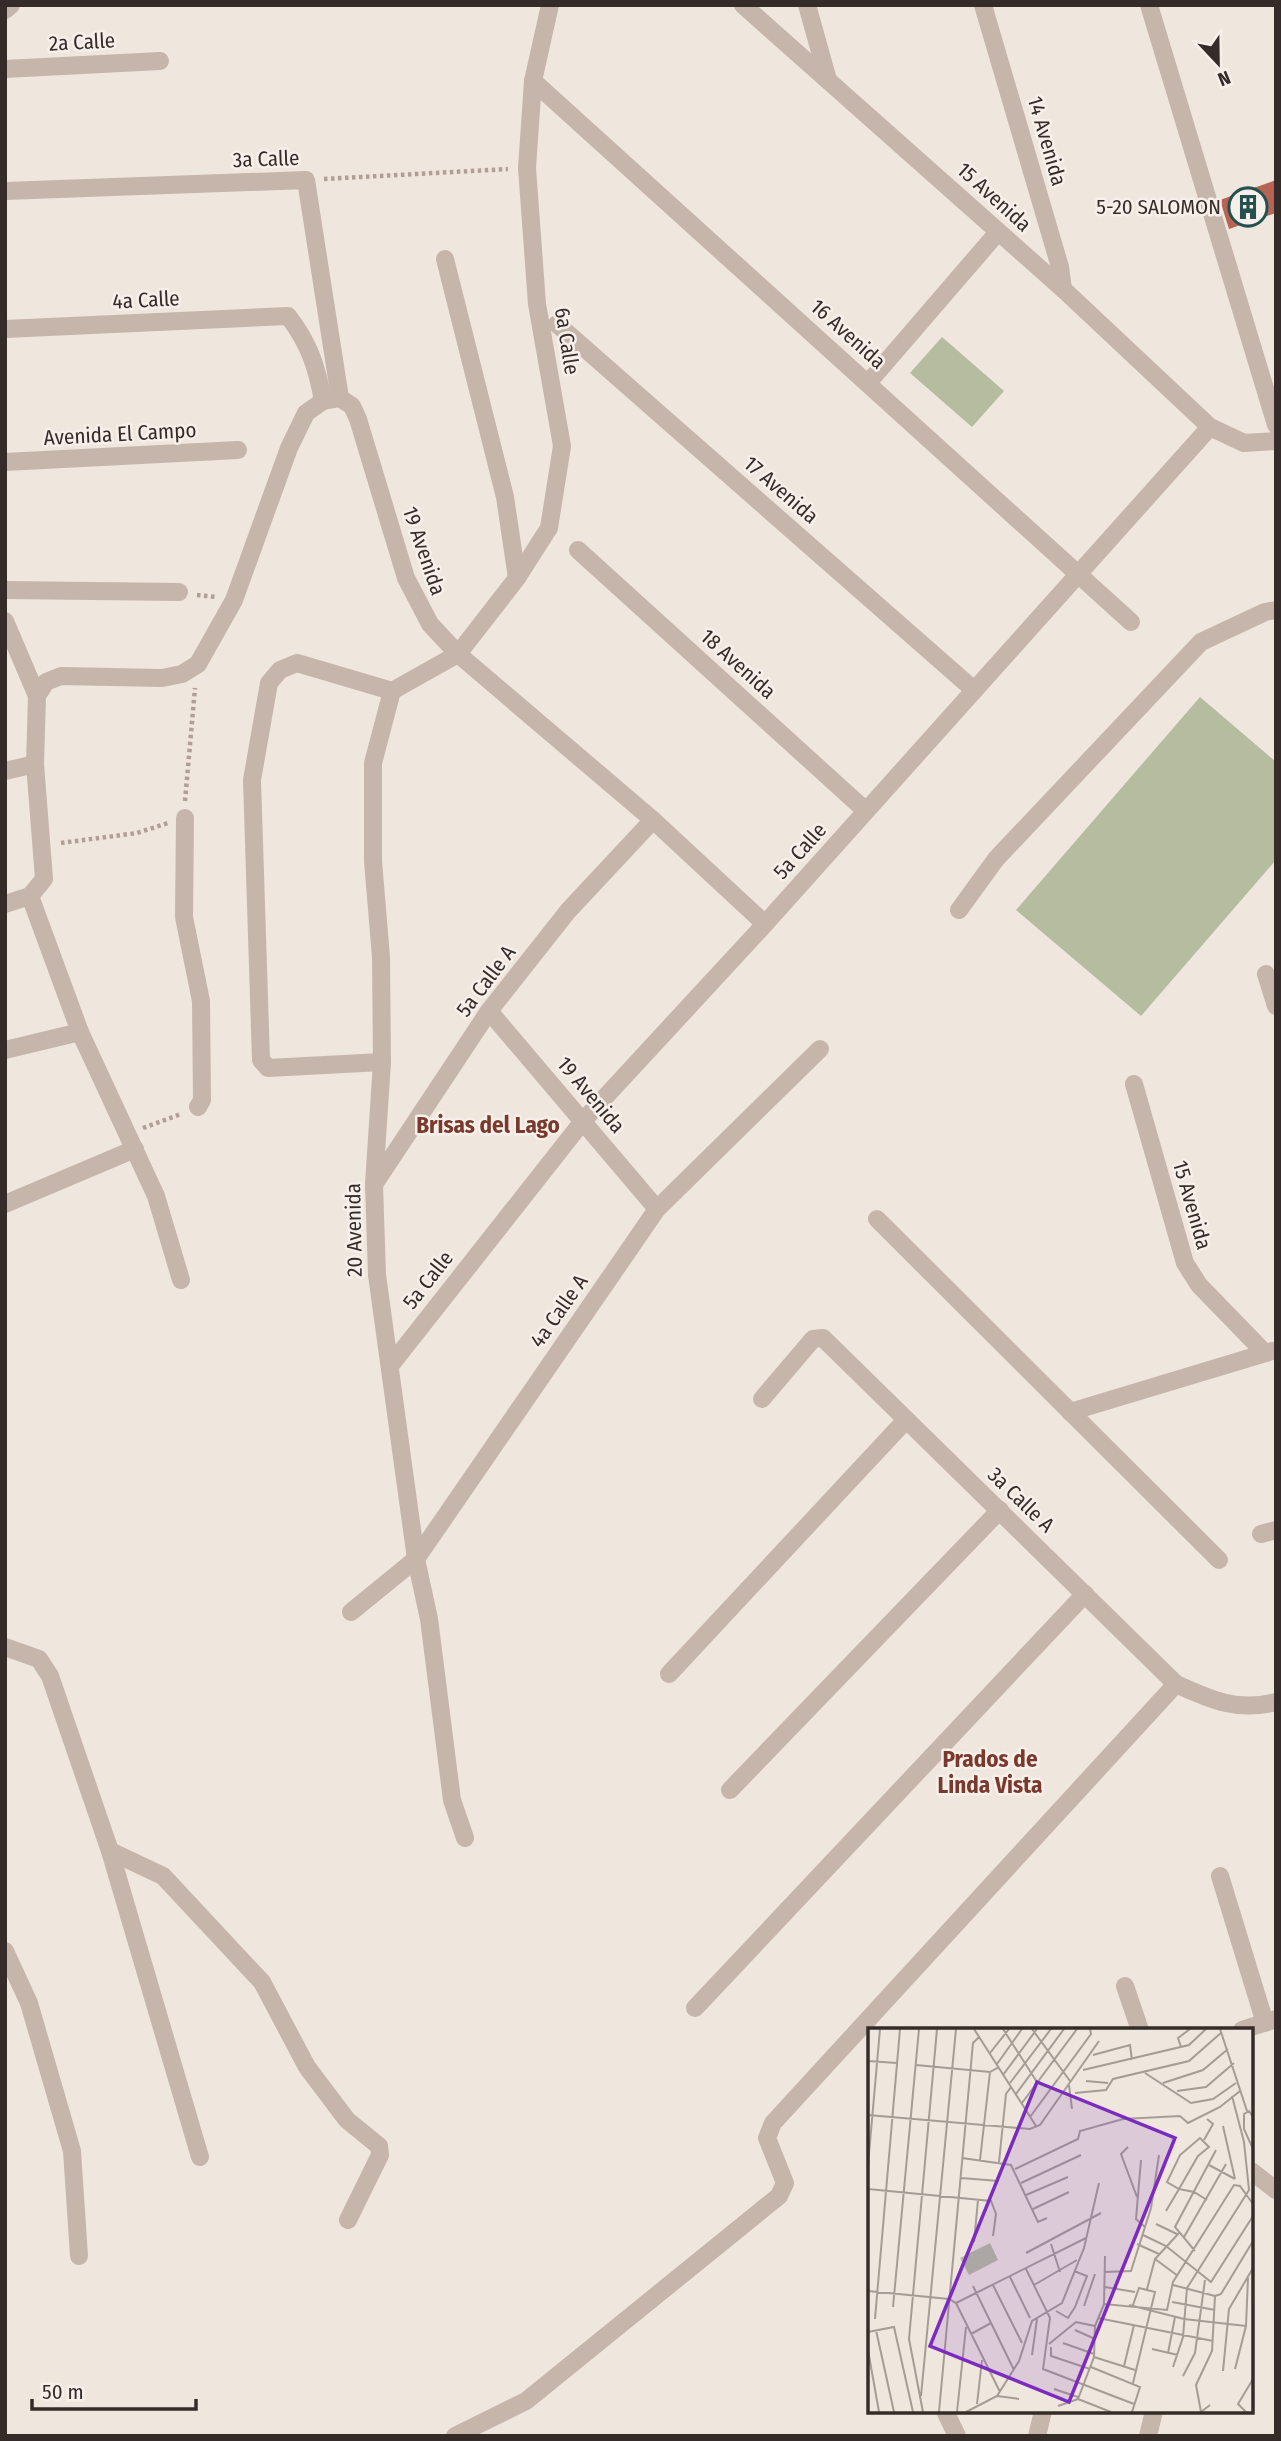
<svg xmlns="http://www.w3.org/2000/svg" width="1281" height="2441" viewBox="0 0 1281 2441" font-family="'Fira Sans Condensed',sans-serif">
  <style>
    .green { fill: #b5bca0 }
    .building { fill: #b76454 }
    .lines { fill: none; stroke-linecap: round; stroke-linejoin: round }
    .path { stroke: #b19f96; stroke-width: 4.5; stroke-dasharray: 3.5 3.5; stroke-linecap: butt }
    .minor { stroke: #c6b5ab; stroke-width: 18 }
    .labels { text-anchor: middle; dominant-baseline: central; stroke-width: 5; stroke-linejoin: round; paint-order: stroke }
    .street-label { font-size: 21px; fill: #352c29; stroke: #f7f0ea }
    .poi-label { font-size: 21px; fill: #352c29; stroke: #f7f0ea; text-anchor: end }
    .neighbourhood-label { font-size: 23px; font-weight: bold; fill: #79392d; stroke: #f7f0ea }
    .inset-road { fill: none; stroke: #a59c96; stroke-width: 2 }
    .view { fill: #7b2cbf; fill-opacity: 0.15; stroke: #7b2cbf; stroke-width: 3.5 }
    .inset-edge { fill: none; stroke: #352c29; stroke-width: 3.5 }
  </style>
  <rect width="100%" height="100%" fill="#efe6de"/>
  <!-- green -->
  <g class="green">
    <polygon points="942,337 1004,391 972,427 910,373"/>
    <polygon points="1200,697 1276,762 1276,860 1141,1016 1016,910"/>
  </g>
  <!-- building -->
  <polygon class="building" points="1276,180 1276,213 1229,229 1220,200"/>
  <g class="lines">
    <!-- path -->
    <g class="path">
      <polyline points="324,179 508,169"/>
      <polyline points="197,595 216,597"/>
      <polyline points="185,801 195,688"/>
      <polyline points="61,843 137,833 168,823"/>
      <polyline points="143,1128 181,1114"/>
    </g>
    <!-- minor -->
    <g class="minor">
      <polyline points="743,5 1063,289 1210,427"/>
      <polyline points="807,5 828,80"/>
      <polyline points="983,5 1060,267 1063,289"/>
      <polyline points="1149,5 1276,425"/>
      <polyline points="5,10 11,5"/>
      <polyline points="5,69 160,61"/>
      <polyline points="533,81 1131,622"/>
      <polyline points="5,191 306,180 340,398 352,406 358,419 406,578 430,624 458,654 653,820 765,924"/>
      <polyline points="445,259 505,497 517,578"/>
      <polyline points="557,324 974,690"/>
      <path d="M5,329l283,-13c21,27 29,51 35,85"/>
      <polyline points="868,383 998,232"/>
      <polyline points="5,462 238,450"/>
      <polyline points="578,550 866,811"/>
      <polyline points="5,590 179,592"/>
      <polyline points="5,621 37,696"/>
      <polyline points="5,771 35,764"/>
      <polyline points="185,818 184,917 201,1001 202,1100 198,1107"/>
      <polyline points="30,896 80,1032 156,1196 181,1280"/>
      <polyline points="5,904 30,896 44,879 35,764 37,696 46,682 61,676 162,678 182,674 198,664 234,600 289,448 306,413 323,401 340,398"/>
      <polyline points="959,910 996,859 1201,642 1265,612 1276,610"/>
      <polyline points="1266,974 1276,1006"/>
      <polyline points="489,1011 657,1209"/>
      <polyline points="5,1050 80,1032"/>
      <polyline points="382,1062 268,1068 261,1060 252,780 269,683 280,670 297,663 392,691"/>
      <polyline points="1134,1084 1185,1263 1199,1285 1265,1353"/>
      <polyline points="375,1183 489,1011 568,911 653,820"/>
      <polyline points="5,1204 135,1149"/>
      <polyline points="877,1219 1219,1560"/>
      <polyline points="390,1366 583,1121 765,924 1210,427 1244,443 1276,441"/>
      <path d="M762,1399l51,-60 10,-1 353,346c35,16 62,28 100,18"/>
      <polyline points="1070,1412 1272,1351"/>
      <polyline points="1261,1534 1276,1530"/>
      <polyline points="351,1612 416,1559 657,1209 820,1049"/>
      <polyline points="5,1647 39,1659 50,1676 110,1851 200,2157"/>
      <polyline points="669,1674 905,1421"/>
      <polyline points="730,1790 1000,1510"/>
      <polyline points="465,1838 452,1800 429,1619 416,1559 377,1275 374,1184 382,1062 381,957 373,861 373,763 392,691 458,654 517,578 549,528 562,446 537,304 527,168 533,81 550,5"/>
      <polyline points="110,1851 163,1876 262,1982 307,2067 347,2120 379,2146 380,2155 348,2220"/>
      <polyline points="1220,1876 1265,2023"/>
      <polyline points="5,1951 29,2003 72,2151 79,2256"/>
      <polyline points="1125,1986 1140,2030"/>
      <polyline points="695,2008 1085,1594"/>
      <polyline points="1242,2030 1276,2019"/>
      <polyline points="1251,2171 1276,2190"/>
      <polyline points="945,2411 957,2436"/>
      <polyline points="455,2436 526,2401 779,2196 785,2183 767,2138 773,2123 1176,1684"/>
      <polyline points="1037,2436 1043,2411"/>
      <polyline points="1148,2436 1154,2411"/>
    </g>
  </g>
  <!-- icons -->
  <defs>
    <g id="building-ring" transform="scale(2.0125)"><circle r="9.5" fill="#f7f0ea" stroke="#245150" stroke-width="1.5"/><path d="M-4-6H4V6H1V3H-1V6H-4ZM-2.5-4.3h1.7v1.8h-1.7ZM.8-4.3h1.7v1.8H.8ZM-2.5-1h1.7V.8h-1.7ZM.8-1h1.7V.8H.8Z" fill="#245150"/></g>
  </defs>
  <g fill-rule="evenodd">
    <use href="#building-ring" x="1248" y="207"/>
  </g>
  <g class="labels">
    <!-- street labels -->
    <g class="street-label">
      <text transform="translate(82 42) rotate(-3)">2a Calle</text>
      <text transform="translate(1047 141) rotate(74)">14 Avenida</text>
      <text transform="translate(266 159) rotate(-2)">3a Calle</text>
      <text transform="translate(994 197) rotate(42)">15 Avenida</text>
      <text transform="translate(146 300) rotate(-3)">4a Calle</text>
      <text transform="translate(848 334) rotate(42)">16 Avenida</text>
      <text transform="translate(567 341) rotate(81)">6a Calle</text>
      <text transform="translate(120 434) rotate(-3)">Avenida El Campo</text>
      <text transform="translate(781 490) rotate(41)">17 Avenida</text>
      <text transform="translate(424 551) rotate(71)">19 Avenida</text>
      <text transform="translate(738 664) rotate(42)">18 Avenida</text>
      <text transform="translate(800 851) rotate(-48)">5a Calle</text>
      <text transform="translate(486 981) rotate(-53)">5a Calle A</text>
      <text transform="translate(591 1095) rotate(50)">19 Avenida</text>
      <text transform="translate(1192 1205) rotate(74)">15 Avenida</text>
      <text transform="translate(354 1230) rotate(-91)">20 Avenida</text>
      <text transform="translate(428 1280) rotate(-52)">5a Calle</text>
      <text transform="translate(559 1311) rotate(-55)">4a Calle A</text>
      <text transform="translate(1021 1500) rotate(44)">3a Calle A</text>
    </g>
    <!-- poi labels -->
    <g class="poi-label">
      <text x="1221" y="207">5-20 SALOMON</text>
    </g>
    <!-- neighbourhood labels -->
    <g class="neighbourhood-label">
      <text x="488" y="1125">Brisas del Lago</text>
      <text x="990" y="1759">Prados de<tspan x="990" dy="26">Linda Vista</tspan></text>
    </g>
  </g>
  <!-- overview -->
  <g transform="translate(868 2028)">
    <rect width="385" height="385" fill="#efe6de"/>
    <path d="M122,215l8,17 -29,15 -9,-17z" fill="#b5bca0"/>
    <path class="inset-road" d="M106,1l62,97M135,1l34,53M164,1l38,52M352,1l27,82M313,19l-3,-9 12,-9M122,25l19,-24M225,27l37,-10 2,15M0,33l29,2M129,36l25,-35M48,37l74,7 9,-5M215,42l106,-25 17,-16M277,45l46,30 22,-4 23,-16M135,47l34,-46M218,53l22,2M142,55l41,-54M295,55l40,-13 25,-21M201,57l3,24M309,63l29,-4 28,-24M207,65l31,-3 7,-11 76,-18 33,-29M148,66l48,-65M154,75l55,-74M0,87l162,14 10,-4 59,-84M162,89l61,-83 -1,-5M385,89l-4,-6 -5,3v15l9,20M355,98l12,53M336,112l9,-16 -6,-5M260,119l-7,7 16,43M94,130l49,7 27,57 9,-4M112,132l10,-88M273,132l-5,59 9,8M131,134l7,-68 5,-7M0,137l12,-136M341,137l26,14M147,141l63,-30 2,-8 43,-12 57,-3 8,7 32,-16 20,-16M93,150l38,3M153,155l60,-28M0,161l123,12 5,13 -3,22M158,167l42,-18M165,181l36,-17M298,183l13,-22 19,-33 11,-9 -9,-9 -20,17 -13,27 12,7 15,3 13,8M288,196l21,10M275,207l23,11 45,36 42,-66M316,209l42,-73M106,214l4,-42M183,216l9,28M269,216l22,10M327,223l-20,-24 41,-77M158,225l75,-40M287,231l23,17M158,241l24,49 -7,51 91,35M236,244l27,-1 20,-63 8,-53M142,249l20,41M125,257l29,58M166,257l43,-25M305,257l42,11M105,258l41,84M237,259l30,5M279,261l8,-30 24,-26M0,263l81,8 7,4 130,-65M347,268l6,-2 32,-53M304,274l43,8M88,275l44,89M236,276l1,-48M261,277l55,14 62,7M216,278l11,-32M25,279l26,-278M188,283l12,7 7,-11 12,-31 -13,-5M230,290l115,23M7,291l25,-290M8,302l18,82M207,302l20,9M0,304l26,-5 19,85M103,306l20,-11M195,315l31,11M181,316l27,-22 19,4 9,-22 63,6 6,-28 61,-97 6,1 13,18M183,319v9l39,13M284,321l26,6M0,322l11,62M300,325l7,-36M164,327l5,-36M226,329l41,13M256,338l10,-41M223,339l49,20 -8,25M305,339l10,-30 4,-49 62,-98 -5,-48 -12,-46M367,341l11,-43 2,-48M355,343l6,-62 24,-41M315,348l12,-23 10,-73M265,355l22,-91 -16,-4 -6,17M186,361l24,8M53,368l35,-367M129,368l22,3M210,371l16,-42 1,-31M210,371l33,13M109,376l5,-44M342,377l-9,7 -5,-27 16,-34 3,-55M190,378l20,-7M55,384l-14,-73 28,-310M71,384l34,-369 6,-6M89,384l9,-85M98,384l31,-16 22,-35 13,-40 30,-18 22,-55 15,-65M378,384l-8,-8 15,-25"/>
    <path class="view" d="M169,54l138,56 -106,264 -139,-56z"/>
    <rect width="385" height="385" class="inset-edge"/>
  </g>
  <!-- border -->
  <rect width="1281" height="2441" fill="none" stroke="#352c29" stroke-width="14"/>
  <!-- north arrow -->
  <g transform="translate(1218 63) rotate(158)" stroke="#f7f0ea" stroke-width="5" paint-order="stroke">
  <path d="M0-5L12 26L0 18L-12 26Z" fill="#352c29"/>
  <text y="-10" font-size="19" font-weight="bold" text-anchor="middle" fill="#352c29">N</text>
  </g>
  <!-- scale -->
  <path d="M32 2399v10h164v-10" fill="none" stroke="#352c29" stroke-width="3.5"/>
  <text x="42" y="2399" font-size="21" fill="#352c29" stroke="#f7f0ea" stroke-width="5" paint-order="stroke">50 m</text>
</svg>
